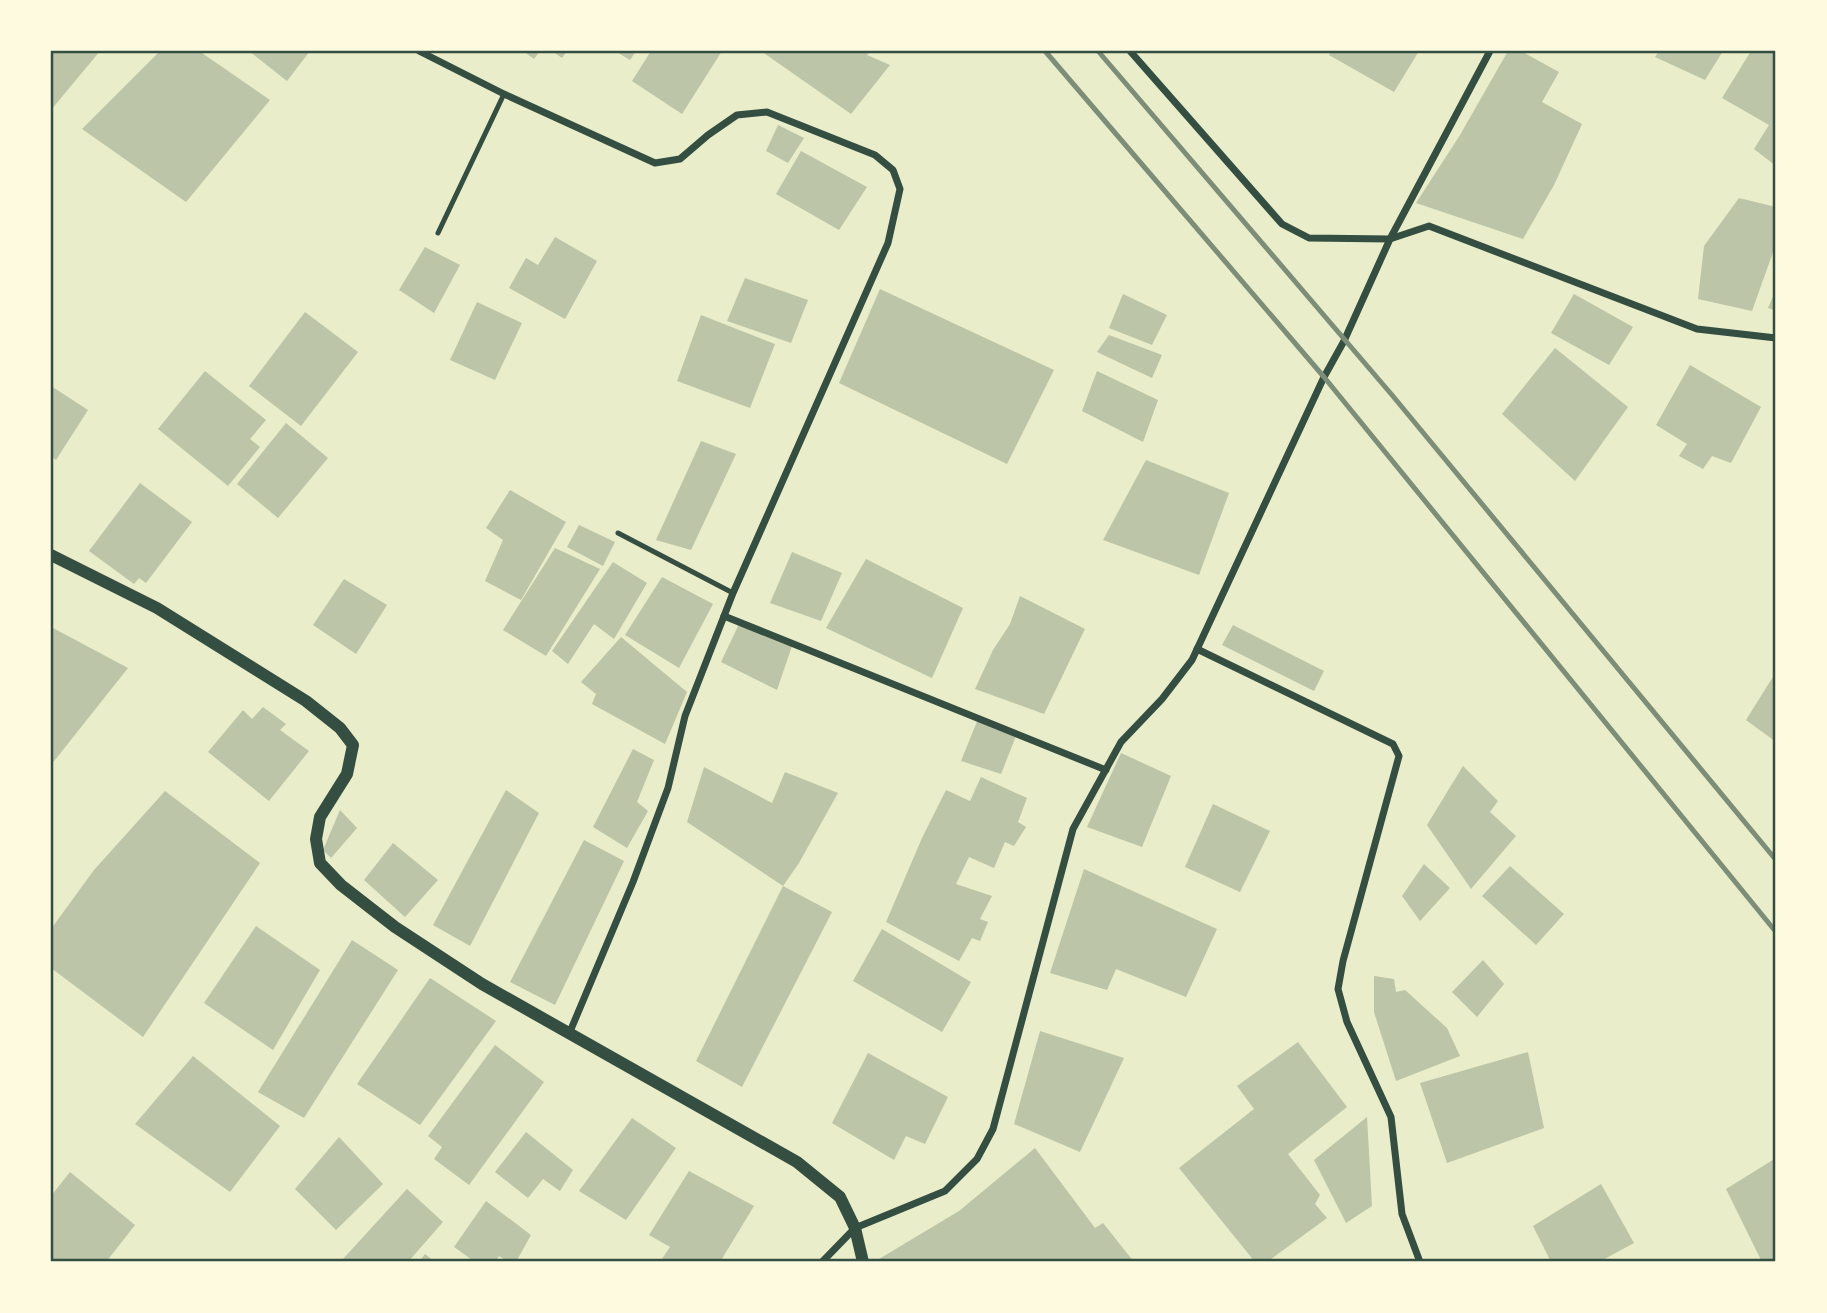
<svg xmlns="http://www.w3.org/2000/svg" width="1827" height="1313" viewBox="0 0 1827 1313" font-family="'Exo 2',sans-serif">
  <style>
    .building { fill: #bcc5a7 }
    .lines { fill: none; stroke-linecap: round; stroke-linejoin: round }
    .service { stroke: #344e41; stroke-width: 5 }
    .minor { stroke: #344e41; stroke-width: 7 }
    .tertiary { stroke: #344e41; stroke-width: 12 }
    .rail { stroke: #7c8e77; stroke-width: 5 }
    .neatline { fill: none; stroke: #344e41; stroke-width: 2.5 }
  </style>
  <rect width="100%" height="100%" fill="#e9edc9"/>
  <!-- building -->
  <g class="building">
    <polygon points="51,51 100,51 51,110"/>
    <polygon points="160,51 199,51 270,100 186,202 82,129"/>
    <polygon points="249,51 310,51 287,81"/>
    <polygon points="523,51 540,51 534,59"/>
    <polygon points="552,51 567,51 562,58"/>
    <polygon points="615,51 636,51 630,60"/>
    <polygon points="651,51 722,51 682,114 632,81"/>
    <polygon points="761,51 871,51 867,55 890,65 851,114"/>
    <polygon points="1331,51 1419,51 1394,92 1329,55"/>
    <polygon points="1508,51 1521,51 1559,72 1542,102 1582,124 1554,185 1523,239 1416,203 1460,135"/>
    <polygon points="1659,51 1723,51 1705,80 1655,57"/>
    <polygon points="1751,51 1776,51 1776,166 1754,149 1769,125 1722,98"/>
    <polygon points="778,125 804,138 788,163 766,151"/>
    <polygon points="801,151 867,187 839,230 776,194"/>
    <polygon points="1739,198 1776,207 1776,244 1752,311 1698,299 1704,246"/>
    <polygon points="555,237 597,261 565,319 509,288 526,258 538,265"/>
    <polygon points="425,247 460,265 434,313 399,290"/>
    <polygon points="745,278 808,300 791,343 727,321"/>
    <polygon points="880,289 1054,370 1007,464 839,383"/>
    <polygon points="1776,289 1776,311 1768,308"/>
    <polygon points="1123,294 1167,315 1152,345 1109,328"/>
    <polygon points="1574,294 1633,327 1609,365 1551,333"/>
    <polygon points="477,302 522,323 495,380 450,360"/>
    <polygon points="305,312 358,352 301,426 249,386"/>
    <polygon points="701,315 775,344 750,408 677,381"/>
    <polygon points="1109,335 1162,355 1152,378 1097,352"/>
    <polygon points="1555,348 1628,407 1575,481 1502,414"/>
    <polygon points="1690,365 1761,407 1731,463 1712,456 1703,469 1679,456 1687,444 1656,425"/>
    <polygon points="205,371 266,420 250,439 260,447 228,486 158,429"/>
    <polygon points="1097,371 1158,400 1143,442 1082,411"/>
    <polygon points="51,386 88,410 56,460 51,456"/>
    <polygon points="286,423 328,458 278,518 237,484"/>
    <polygon points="701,441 736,454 691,550 656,540"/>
    <polygon points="1146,460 1229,493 1199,575 1103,540"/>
    <polygon points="140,483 192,522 146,583 139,578 134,584 89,551"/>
    <polygon points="510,490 566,522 521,600 485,581 503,540 486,528"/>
    <polygon points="579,525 615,542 603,566 567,547"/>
    <polygon points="555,548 600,569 546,656 503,630"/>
    <polygon points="792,552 842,573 821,621 770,603"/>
    <polygon points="866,559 963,608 932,678 826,628"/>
    <polygon points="613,562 647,583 614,639 594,624 568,664 552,651"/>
    <polygon points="662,577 713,604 679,668 625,635"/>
    <polygon points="344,579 387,605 356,654 313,625"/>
    <polygon points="1020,596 1085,629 1044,714 975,689 993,650 1010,624"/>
    <polygon points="739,624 792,646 777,690 721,662"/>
    <polygon points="1233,625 1324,671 1314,691 1222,645"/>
    <polygon points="53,628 128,668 51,765 51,631"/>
    <polygon points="621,637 687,692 665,744 592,704 596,694 581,682"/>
    <polygon points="1776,672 1776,742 1746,720"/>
    <polygon points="263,707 286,724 280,730 309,751 269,801 208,752 243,710 252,719"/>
    <polygon points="978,719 1016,736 1001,774 961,761"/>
    <polygon points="633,749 654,760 637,802 648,811 627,848 593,827"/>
    <polygon points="1121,753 1171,776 1142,847 1087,827"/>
    <polygon points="1463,766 1498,801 1490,812 1516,836 1471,889 1427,825"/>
    <polygon points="704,767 772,803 785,772 838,793 799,863 783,886 687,822"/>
    <polygon points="981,777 1027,798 1018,822 1026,827 1014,846 1005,842 994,868 969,857 956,884 992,896 980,919 988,922 980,941 972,938 959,961 886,922 922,838 946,790 970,801"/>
    <polygon points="506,790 539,813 470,946 433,925"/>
    <polygon points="165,791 260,863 143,1037 51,968 51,929 94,870"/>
    <polygon points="1213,804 1270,831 1240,892 1185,867"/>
    <polygon points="340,810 357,828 331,858 323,850"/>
    <polygon points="584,840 624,861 555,1005 510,982"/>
    <polygon points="393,843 438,880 405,917 364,880"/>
    <polygon points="1424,864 1450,888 1420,921 1402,896"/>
    <polygon points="1510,866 1564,914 1536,945 1482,896"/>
    <polygon points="1084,869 1217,929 1186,997 1116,969 1107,990 1050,973"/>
    <polygon points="783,886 832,912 742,1087 696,1061"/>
    <polygon points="256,926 320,970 273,1050 204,1003"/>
    <polygon points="882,929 971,982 942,1032 853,981"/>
    <polygon points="352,940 398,970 304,1118 258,1092"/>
    <polygon points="1483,960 1504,984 1477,1017 1452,992"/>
    <polygon points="1374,976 1394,979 1396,992 1405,990 1447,1028 1460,1056 1396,1081 1374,1012"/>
    <polygon points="430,978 496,1021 420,1125 357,1084"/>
    <polygon points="1040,1031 1124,1058 1080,1152 1014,1124"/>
    <polygon points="1298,1042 1347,1107 1288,1154 1320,1195 1315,1204 1327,1218 1267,1262 1255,1262 1179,1168 1254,1109 1237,1086"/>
    <polygon points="495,1045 544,1082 469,1185 434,1159 442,1147 428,1136"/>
    <polygon points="1528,1052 1544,1128 1447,1163 1420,1083"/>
    <polygon points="868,1053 948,1097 925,1144 906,1136 894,1160 832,1123"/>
    <polygon points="193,1056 280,1126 230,1192 135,1124"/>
    <polygon points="1367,1117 1372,1206 1346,1223 1314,1160"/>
    <polygon points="632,1118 676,1148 626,1220 579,1191"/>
    <polygon points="526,1132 573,1170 560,1191 543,1179 528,1198 495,1172"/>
    <polygon points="339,1137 383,1184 336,1230 295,1189"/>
    <polygon points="1035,1148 1095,1228 1103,1223 1134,1262 881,1262 879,1259 959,1211"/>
    <polygon points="1776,1158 1776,1262 1762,1262 1726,1189"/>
    <polygon points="689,1171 754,1206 720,1262 660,1262 670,1247 649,1235"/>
    <polygon points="70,1172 135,1225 106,1262 51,1262 51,1196"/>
    <polygon points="1601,1184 1634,1243 1599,1262 1551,1262 1533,1226"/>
    <polygon points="407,1189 443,1222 408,1262 347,1262 343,1259"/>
    <polygon points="486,1201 531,1235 516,1262 509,1262 499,1256 495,1262 475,1262 454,1247"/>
    <polygon points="425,1254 435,1262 419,1262"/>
  </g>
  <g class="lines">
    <!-- service -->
    <g class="service">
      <polyline points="438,233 504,94"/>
      <polyline points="618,533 733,593"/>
    </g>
    <!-- minor -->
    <g class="minor">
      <polyline points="419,51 504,94 655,163 680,159 708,135 737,115 767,112 875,155 893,170 900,189 888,243 733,593 685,716 668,788 633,882 569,1034"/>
      <polyline points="1130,51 1282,224 1309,238 1390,239 1429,226 1697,329 1776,338"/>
      <polyline points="724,616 1106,770"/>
      <polyline points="1197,649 1393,744 1399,756 1343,961 1338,989 1347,1022 1391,1117 1402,1214 1420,1262"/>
      <polyline points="822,1262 855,1228 945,1191 977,1159 993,1129 1073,829 1121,742 1162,699 1192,660 1324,377 1344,341 1390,239 1490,51"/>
    </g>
    <!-- tertiary -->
    <polyline class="tertiary" points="51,555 157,608 306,701 340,728 353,745 347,774 320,817 316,839 320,863 341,885 395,927 482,984 797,1162 840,1197 855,1228 863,1262"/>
    <!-- rail -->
    <g class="rail">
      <polyline points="1045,51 1324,377 1776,932"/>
      <polyline points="1098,51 1392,395 1776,860"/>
    </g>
  </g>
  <!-- border -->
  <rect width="1827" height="1313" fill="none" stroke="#fefae0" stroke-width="105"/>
  <rect x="52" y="52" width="1722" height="1208" class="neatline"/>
</svg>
